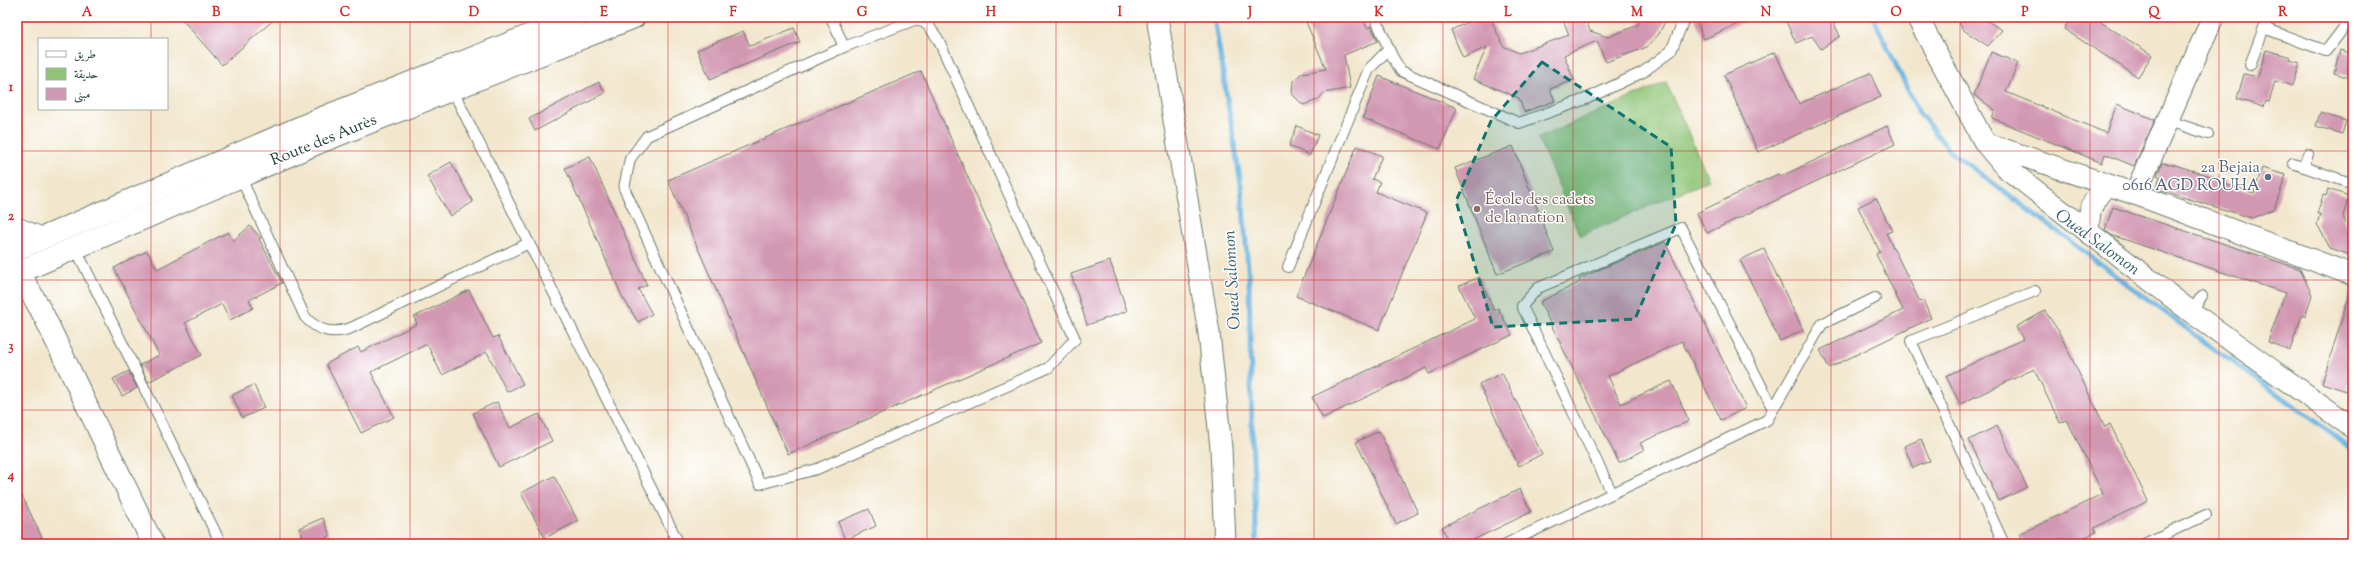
<svg xmlns="http://www.w3.org/2000/svg" width="2370" height="561" viewBox="0 0 2370 561" font-family="'Sorts Mill Goudy',Amiri,serif">
  <style>
    .green { fill: #8fc476; stroke: #578055 }
    .lines { fill: none; stroke-linecap: round; stroke-linejoin: round }
    .stream { stroke: #67b3e0; stroke-width: 5 }
    .building { fill: #d298b2 }
    .service-casing { stroke: #69786a; stroke-width: 12 }
    .minor-casing { stroke: #69786a; stroke-width: 23 }
    .tertiary-casing { stroke: #69786a; stroke-width: 24 }
    .service { stroke: #fff; stroke-width: 10 }
    .minor { stroke: #fff; stroke-width: 21 }
    .tertiary { stroke: #fff; stroke-width: 22 }
    .marked { fill: #0f766e; fill-opacity: 0.2; stroke: #0f766e; stroke-width: 3; stroke-dasharray: 8 5; stroke-linejoin: round }
    .grid { fill: none; stroke: #d62828; stroke-width: 1; stroke-opacity: 0.55 }
    .service-dot { fill: #5c6f8a; stroke: #fff; stroke-width: 1.5 }
    .education-dot { fill: #8d6e63; stroke: #fff; stroke-width: 1.5 }
    .labels { text-anchor: middle; dominant-baseline: central; stroke-width: 3; stroke-linejoin: round; paint-order: stroke }
    .street-label { font-size: 16px; fill: #1f3d34; stroke: #fff }
    .service-label { font-size: 16px; fill: #4e5e75; stroke: #fff; text-anchor: end }
    .education-label { font-size: 16px; fill: #785e54; stroke: #fff; text-anchor: start }
    .water-label { font-size: 17px; font-style: italic; fill: #356068; stroke: #fff }
    .neatline { fill: none; stroke: #d62828; stroke-width: 1.5 }
    .grid-label { font-size: 13px; text-anchor: middle; font-weight: bold; fill: #d62828 }
  </style>
  <rect width="100%" height="100%" fill="#fff"/>
  <filter id="ink" filterUnits="userSpaceOnUse"><feTurbulence type="fractalNoise" baseFrequency=".025" numOctaves="2"/><feDisplacementMap in="SourceGraphic" scale="8" xChannelSelector="R" yChannelSelector="G"/><feConvolveMatrix kernelMatrix="1 2 1 2 8 2 1 2 1" color-interpolation-filters="sRGB"/></filter>
  <filter id="wash" filterUnits="userSpaceOnUse"><feTurbulence type="fractalNoise" baseFrequency=".012" numOctaves="4" result="noise"/><feDisplacementMap in="SourceGraphic" scale="16" xChannelSelector="R" yChannelSelector="G"/><feGaussianBlur stdDeviation="0.9" result="paint"/><feColorMatrix in="noise" values="0 0 0 0 0 0 0 0 0 0 0 0 0 0 0 0 0 1.4 0 .05"/><feComposite in="paint" operator="in"/></filter>
  <g filter="url(#wash)">
    <rect width="100%" height="100%" fill="#f2e7cd"/>
    <!-- green -->
    <polygon class="green" points="1666,82 1709,180 1580,236 1538,138"/>
    <g class="lines">
      <!-- stream -->
      <g class="stream">
        <polyline points="1214,17 1241,185 1249,279 1252,436 1257,544"/>
        <polyline points="1873,17 1919,113 1950,151 2194,334 2353,449"/>
      </g>
    </g>
    <g id="blocks">
      <!-- building -->
      <g class="building">
        <polygon points="180,17 277,17 222,65"/>
        <polygon points="1304,17 1362,17 1367,28 1371,26 1378,41 1344,55 1350,88 1324,93 1318,100 1303,105 1292,94 1293,81 1302,73 1326,69"/>
        <polygon points="1479,17 1490,17 1503,46 1519,53 1569,35 1562,17 1585,17 1590,31 1608,37 1638,25 1641,17 1667,17 1659,34 1647,47 1606,62 1597,41 1564,55 1574,80 1550,89 1555,101 1524,112 1519,98 1473,79 1487,47 1463,58 1451,30"/>
        <polygon points="1694,17 1753,17 1704,39"/>
        <polygon points="1784,17 1831,17 1840,36 1821,49 1812,36 1796,43"/>
        <polygon points="1957,17 1981,17 2002,30 1988,46 1962,29"/>
        <polygon points="2071,17 2093,17 2152,55 2138,77 2064,29"/>
        <polygon points="794,28 800,42 710,79 697,50 743,31 750,46"/>
        <polygon points="2266,50 2291,57 2290,60 2300,63 2293,86 2275,81 2269,102 2266,101 2264,107 2237,99 2244,74 2258,77"/>
        <polygon points="2340,50 2353,54 2353,79 2334,73"/>
        <polygon points="1775,52 1799,104 1870,73 1881,97 1758,152 1724,75"/>
        <polygon points="1991,52 2018,63 2006,92 2106,133 2117,104 2155,120 2134,166 2105,154 2102,163 1992,118 1995,110 1974,95"/>
        <polygon points="921,71 1041,343 788,454 668,180"/>
        <polygon points="1379,76 1457,108 1440,149 1363,118"/>
        <polygon points="599,82 605,93 535,131 529,119"/>
        <polygon points="2320,113 2346,121 2342,134 2316,126"/>
        <polygon points="1297,126 1318,135 1310,155 1289,146"/>
        <polygon points="1887,126 1895,144 1707,233 1697,213 1778,174 1780,177"/>
        <polygon points="1357,146 1382,156 1372,179 1380,182 1376,192 1427,213 1379,330 1296,296"/>
        <polygon points="1513,146 1554,252 1497,274 1455,168"/>
        <polygon points="590,157 647,285 638,289 652,314 638,322 622,296 565,168"/>
        <polygon points="451,162 473,202 450,216 427,176"/>
        <polygon points="2162,163 2172,164 2226,181 2225,184 2254,193 2262,168 2286,175 2274,209 2252,218 2156,189 2160,176 2157,175"/>
        <polygon points="2328,189 2349,196 2343,216 2347,226 2353,228 2353,256 2330,248 2317,224 2320,214 2317,214 2323,195 2326,196"/>
        <polygon points="1876,198 1892,231 1886,233 1920,302 1923,300 1931,318 1829,368 1820,350 1903,310 1876,254 1880,252 1858,207"/>
        <polygon points="2113,207 2300,269 2312,295 2305,316 2302,315 2290,350 2268,342 2285,293 2111,235 2105,230"/>
        <polygon points="250,226 261,238 259,239 282,283 249,300 253,308 230,320 222,304 185,323 202,355 148,382 140,365 159,355 114,268 147,251 157,269 228,232 233,241"/>
        <polygon points="1665,242 1746,408 1721,420 1682,341 1608,376 1621,404 1671,381 1689,421 1640,443 1644,450 1619,463 1540,302 1580,282 1579,279 1603,268"/>
        <polygon points="1764,249 1803,330 1780,341 1740,260"/>
        <polygon points="1110,261 1127,311 1087,325 1071,274"/>
        <polygon points="1479,277 1494,310 1498,308 1512,335 1429,374 1426,368 1323,418 1312,397 1475,319 1459,286"/>
        <polygon points="469,290 493,338 498,336 523,384 507,392 487,352 442,375 427,344 371,372 394,417 361,433 326,364 358,347 361,352 417,324 414,317"/>
        <polygon points="2350,293 2353,293 2353,385 2348,383 2346,391 2322,383"/>
        <polygon points="2045,311 2058,330 2105,427 2110,424 2148,501 2094,528 2096,532 2070,544 2025,544 2020,534 2103,494 2067,420 2060,423 2034,369 1960,404 1946,376 2023,339 2016,327"/>
        <polygon points="129,371 137,388 122,396 113,379"/>
        <polygon points="1502,373 1542,454 1519,466 1479,384"/>
        <polygon points="254,385 264,408 242,418 232,395"/>
        <polygon points="497,402 510,428 539,414 552,441 499,467 473,413"/>
        <polygon points="1997,426 2027,487 1999,501 1969,440"/>
        <polygon points="1379,431 1418,513 1396,524 1356,442"/>
        <polygon points="1921,439 1930,461 1913,468 1904,446"/>
        <polygon points="554,476 578,521 545,538 521,493"/>
        <polygon points="17,485 45,544 17,544"/>
        <polygon points="1520,489 1531,512 1465,544 1450,544 1442,527"/>
        <polygon points="869,509 876,526 845,540 838,522"/>
        <polygon points="323,518 330,536 312,544 306,544 299,528"/>
      </g>
    </g>
  </g>
  <g filter="url(#ink)">
    <use href="#blocks" fill-opacity="0" stroke="#69786a" stroke-width="1"/>
    <g class="lines">
      <!-- service casing -->
      <g class="service-casing">
        <g id="service">
          <polyline points="831,17 844,47"/>
          <polyline points="1375,17 1392,56 1401,71 1519,123 1586,99 1643,72 1671,51 1685,17"/>
          <polygon points="917,19 928,25 938,39 1075,339 1048,368 817,469 760,484 624,188 630,159 647,136 844,47"/>
          <polyline points="2264,28 2326,51 2352,17"/>
          <polyline points="2250,65 2268,17"/>
          <polyline points="452,89 679,544"/>
          <polyline points="2166,120 2208,134"/>
          <polyline points="2293,163 2353,184"/>
          <polyline points="2304,167 2308,154"/>
          <path d="M240,176l65,141c13,14 27,18 46,11l178,-85"/>
          <polyline points="75,247 221,544"/>
          <polyline points="1288,267 1369,69 1389,49"/>
          <polyline points="2191,312 2202,296"/>
          <polyline points="1612,493 1522,306 1538,288 1681,228 1773,409"/>
          <polyline points="1506,544 1767,420 1822,324 1875,298"/>
          <polyline points="2004,544 1911,341 2035,291"/>
          <polyline points="2144,544 2206,515"/>
        </g>
      </g>
      <!-- minor casing -->
      <g class="minor-casing">
        <g id="minor">
          <polyline points="1157,17 1209,333 1221,448 1225,544"/>
          <polyline points="1917,17 1985,143 2005,167 2191,312 2353,428"/>
          <polyline points="1985,143 2135,194 2353,275"/>
          <polyline points="2135,194 2213,17"/>
          <polyline points="17,228 41,238"/>
          <path d="M2089,233c-2,-19 4,-36 19,-48"/>
          <polyline points="17,268 44,316 153,544"/>
        </g>
      </g>
      <!-- tertiary casing -->
      <g class="tertiary-casing">
        <g id="tertiary">
          <polyline points="17,249 315,121 576,17"/>
          <polyline points="17,273 322,141 634,17"/>
        </g>
      </g>
      <!-- service -->
      <use href="#service" class="service"/>
      <!-- minor -->
      <use href="#minor" class="minor"/>
      <!-- tertiary -->
      <use href="#tertiary" class="tertiary"/>
    </g>
  </g>
  <!-- marked area -->
  <path class="marked" d="M1542,62l129,85 5,77 -41,95 -142,8 -37,-126 35,-80z"/>
  <!-- grid -->
  <path class="grid" d="M151,17v22M280,17v527M410,17v527M539,17v527M668,17v527M797,17v527M927,17v527M1056,17v527M1185,17v527M1314,17v527M1443,17v527M1573,17v527M1702,17v527M1831,17v527M1960,17v527M2090,17v527M2219,17v527M151,109v435M17,151h2336M17,280h2336M17,410h2336"/>
  <!-- markers -->
  <circle class="service-dot" cx="2268" cy="177" r="4"/>
  <circle class="education-dot" cx="1477" cy="209" r="4"/>
  <g class="labels">
    <!-- street labels -->
    <g class="street-label">
      <text transform="translate(324 141) rotate(-22)">Route des Aurès</text>
    </g>
    <!-- service labels -->
    <g class="service-label">
      <text x="2260" y="168">2a Bejaia<tspan x="2260" dy="18">0616 AGD ROUHA</tspan></text>
    </g>
    <!-- education labels -->
    <g class="education-label">
      <text x="1485" y="200">École des cadets<tspan x="1485" dy="18">de la nation</tspan></text>
    </g>
    <!-- water labels -->
    <g class="water-label">
      <text transform="translate(2097 243) rotate(36)">Oued Salomon</text>
      <text transform="translate(1233 280) rotate(-93)">Oued Salomon</text>
    </g>
  </g>
  <!-- margin -->
  <rect width="2370" height="561" fill="none" stroke="#fff" stroke-width="44"/>
  <!-- legend -->
  <rect x="38" y="38" width="130" height="72" fill="#ffffff" stroke="#a5b1ae"/>
  <rect x="46" y="51" width="20" height="6" fill="#ffffff" stroke="#a5b1ae"/>
  <text x="74" y="58" font-size="12" fill="#1f3d34">طريق</text>
  <rect x="46" y="68" width="20" height="12" fill="#8fc476" stroke="#a5b1ae"/>
  <text x="74" y="78" font-size="12" fill="#1f3d34">حديقة</text>
  <rect x="46" y="88" width="20" height="12" fill="#d298b2" stroke="#a5b1ae"/>
  <text x="74" y="98" font-size="12" fill="#1f3d34">مبنى</text>
  <rect x="22" y="22" width="2326" height="517" class="neatline"/>
  <g class="grid-label">
    <text x="87" y="16">A</text>
    <text x="216" y="16">B</text>
    <text x="345" y="16">C</text>
    <text x="474" y="16">D</text>
    <text x="604" y="16">E</text>
    <text x="733" y="16">F</text>
    <text x="862" y="16">G</text>
    <text x="991" y="16">H</text>
    <text x="1120" y="16">I</text>
    <text x="1250" y="16">J</text>
    <text x="1379" y="16">K</text>
    <text x="1508" y="16">L</text>
    <text x="1637" y="16">M</text>
    <text x="1766" y="16">N</text>
    <text x="1896" y="16">O</text>
    <text x="2025" y="16">P</text>
    <text x="2154" y="16">Q</text>
    <text x="2283" y="16">R</text>
    <text x="11" y="91">1</text>
    <text x="11" y="220">2</text>
    <text x="11" y="350">3</text>
    <text x="11" y="479">4</text>
  </g>
</svg>
